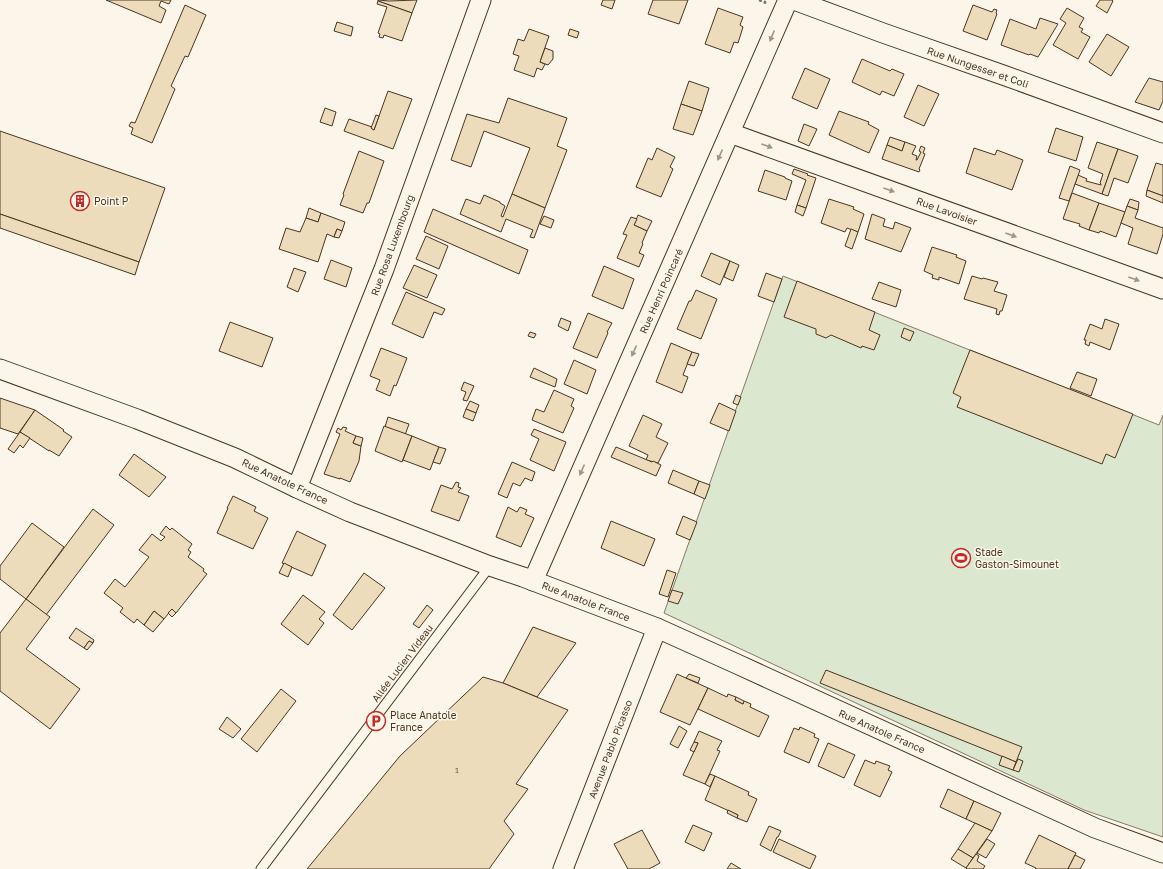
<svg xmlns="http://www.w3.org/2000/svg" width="1163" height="869" viewBox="0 0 1163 869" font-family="'Golos Text',sans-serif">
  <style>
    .green { fill: #dce7d0; stroke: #887966 }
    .building { fill: #ecdcbc; stroke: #4a3520 }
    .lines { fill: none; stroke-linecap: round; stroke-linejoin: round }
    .lane-casing { stroke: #4a3520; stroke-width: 11 }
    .street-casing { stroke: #4a3520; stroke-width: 21 }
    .path { stroke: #7f6f5c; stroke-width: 2.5; stroke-dasharray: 3 2; stroke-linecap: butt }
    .lane { stroke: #fbf6e9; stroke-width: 9 }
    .street { stroke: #fbf6e9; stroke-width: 19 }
    .oneway { fill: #a29684 }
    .labels { text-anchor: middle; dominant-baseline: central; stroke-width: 3; stroke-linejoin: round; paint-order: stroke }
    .number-label { font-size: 8px; fill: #725f47 }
    .street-label { font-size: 10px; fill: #4a3520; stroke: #fbf6e9 }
    .poi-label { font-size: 10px; fill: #4a3520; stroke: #fbf6e9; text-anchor: start }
  </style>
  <rect width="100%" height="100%" fill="#fbf6e9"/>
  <!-- green -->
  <polygon class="green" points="783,276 1159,425 1163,415 1163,837 1084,810 664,613"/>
  <!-- building -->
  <g class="building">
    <polygon points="106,0 171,0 169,4 161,1 159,6 166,10 161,23"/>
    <polygon points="378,0 389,1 417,0 412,13 378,1"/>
    <polygon points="603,0 615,0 612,9 601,5"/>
    <polygon points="653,0 688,0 679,24 648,14"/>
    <polygon points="1100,0 1112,0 1113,1 1107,13 1096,6"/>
    <polygon points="378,1 412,13 402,41 384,35 383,38 379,37 380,34 378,33 387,7 377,4"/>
    <polygon points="185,5 206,15 188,57 185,56 171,86 175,89 152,143 131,134 133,128 129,126 131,122 135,123"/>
    <polygon points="973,5 992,12 994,9 997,10 996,13 997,14 987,40 963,31"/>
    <polygon points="718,8 743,17 740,25 743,27 738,43 734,42 730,53 705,44"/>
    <polygon points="1067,8 1084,18 1079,27 1083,29 1081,32 1090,37 1078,59 1053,45 1066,23 1060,19"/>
    <polygon points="1040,18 1058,24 1038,57 1030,54 1029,55 1001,45 1010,19 1036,29"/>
    <polygon points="337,22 353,27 351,36 334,31"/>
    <polygon points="529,29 549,36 540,62 545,64 542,70 537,68 534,77 514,70 519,56 513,54 518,39 524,41"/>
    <polygon points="570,29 579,32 577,38 568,35"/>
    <polygon points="1107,34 1129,47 1111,76 1089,62"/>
    <polygon points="545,48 553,51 553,59 548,65 540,62"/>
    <polygon points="862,59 890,71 892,69 904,74 894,96 882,91 880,95 852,82"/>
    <polygon points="805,68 830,79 817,109 792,98"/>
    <polygon points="1149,78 1163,82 1163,101 1159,110 1135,102"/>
    <polygon points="689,81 709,88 702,111 681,104"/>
    <polygon points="918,85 939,94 924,126 904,117"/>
    <polygon points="388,91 412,99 393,149 344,131 349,119 372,127 371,128 374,130"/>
    <polygon points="508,98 567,118 557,146 567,150 545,208 512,194 530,148 484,131 471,167 451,160 467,114 499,123"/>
    <polygon points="681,104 702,111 693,135 673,129"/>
    <polygon points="325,108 336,112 332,126 320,122"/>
    <polygon points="839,111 869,122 868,124 879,130 869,153 829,135"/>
    <polygon points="376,115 379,116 374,130 371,128"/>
    <polygon points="804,124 817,129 809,146 798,141"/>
    <polygon points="1056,128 1083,137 1076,161 1048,152"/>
    <polygon points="0,131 165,188 139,262 0,214"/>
    <polygon points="890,137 905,142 902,151 887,145"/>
    <polygon points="905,142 916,146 912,154 917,156 916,160 917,160 921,152 919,151 921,146 925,148 923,153 925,154 919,169 920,170 919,172 882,159 887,145 902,151"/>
    <polygon points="1097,142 1118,149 1102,194 1075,184 1078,175 1087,179 1086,181 1101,185 1101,184 1100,183 1103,174 1088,168"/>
    <polygon points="657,148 675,157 670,167 673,169 661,197 636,187 648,158 652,160"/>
    <polygon points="974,148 995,155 997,150 1023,160 1012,190 966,173"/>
    <polygon points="1118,149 1138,156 1128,183 1114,178 1108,196 1102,194"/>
    <polygon points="359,151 384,161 369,203 367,203 363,213 340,205 344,195 343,194"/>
    <polygon points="1156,163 1163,165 1163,196 1147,190"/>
    <polygon points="1070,166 1080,170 1069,201 1059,198"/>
    <polygon points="794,169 808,174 807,175 816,178 806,208 797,205 806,180 792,174"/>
    <polygon points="765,170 785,177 785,178 792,181 786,200 758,191"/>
    <polygon points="1147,190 1163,196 1163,203 1146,196"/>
    <polygon points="1072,193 1099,203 1089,230 1079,226 1080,224 1063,219"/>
    <polygon points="512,194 545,208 534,238 530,237 533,230 506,219 501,232 460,214 466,199 480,204 484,195 500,202 500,203 505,206 501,216 503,217"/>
    <polygon points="829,199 854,207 853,209 864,214 858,232 847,228 845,232 821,223"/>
    <polygon points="1130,199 1139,202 1138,210 1127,206"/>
    <polygon points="1099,203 1125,212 1116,237 1100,231 1099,233 1089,230"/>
    <polygon points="797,205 806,208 803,216 795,212"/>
    <polygon points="1127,206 1138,210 1135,218 1163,228 1163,234 1157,254 1128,244 1133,228 1121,223"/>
    <polygon points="309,208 321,213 318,222 306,218"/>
    <polygon points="433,209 528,250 519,274 424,232"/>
    <polygon points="321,213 345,222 342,231 337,229 334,237 327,234 318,262 279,249 286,228 300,232 306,218 318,222"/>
    <polygon points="0,214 139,262 135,275 0,228"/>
    <polygon points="872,214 885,219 883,226 893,229 895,222 911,228 901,252 865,239"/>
    <polygon points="638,215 652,221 647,231 634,225"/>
    <polygon points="544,216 554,220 551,228 540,224"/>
    <polygon points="631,217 637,219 634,225 647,231 642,243 643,244 639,253 644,255 639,267 617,258 627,235 623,234"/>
    <polygon points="337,229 342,231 339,238 334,237"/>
    <polygon points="851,229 858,232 852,249 845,246"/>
    <polygon points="426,236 448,246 439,269 416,259"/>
    <polygon points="932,247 957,255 956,257 966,261 959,284 939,277 939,280 932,278 933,275 924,271"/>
    <polygon points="711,253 730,261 720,285 701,276"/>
    <polygon points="331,260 352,268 346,287 324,279"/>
    <polygon points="730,261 739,265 733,281 724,277"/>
    <polygon points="414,265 437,275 427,298 403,288"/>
    <polygon points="604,266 634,279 623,309 592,296"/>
    <polygon points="294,268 306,272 298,292 287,287"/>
    <polygon points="766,273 782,279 774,302 758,296"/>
    <polygon points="972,276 982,279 983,278 998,282 994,291 1007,295 1002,311 1000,311 999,315 996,314 997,309 964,299"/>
    <polygon points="797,281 875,312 869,330 880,335 874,350 862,346 861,348 831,335 826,338 816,334 816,329 784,317"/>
    <polygon points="879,282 901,290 896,307 872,299"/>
    <polygon points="696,290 717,299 701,339 677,329 689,301 691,301"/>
    <polygon points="406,292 445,309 442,315 434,312 423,338 392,324"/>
    <polygon points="588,313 612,323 607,332 608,333 597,358 573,348"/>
    <polygon points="561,318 571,322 568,331 558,326"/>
    <polygon points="1105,319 1119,324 1110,350 1090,342 1089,346 1085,344 1086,340 1084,340 1090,324 1102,329"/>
    <polygon points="230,322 273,338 262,367 219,351"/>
    <polygon points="904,328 914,332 910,341 901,337"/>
    <polygon points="530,332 536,334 534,338 528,336"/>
    <polygon points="671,343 692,352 683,375 688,377 682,393 656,382"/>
    <polygon points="381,348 407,358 396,386 394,385 390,396 376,390 380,380 370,376"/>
    <polygon points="970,350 1133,414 1115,458 1106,454 1102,464 957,407 961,397 953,393"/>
    <polygon points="692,352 699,354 694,366 687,364"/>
    <polygon points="574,360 596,370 587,394 564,384"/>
    <polygon points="534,368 557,379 555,387 530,377"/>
    <polygon points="1077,372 1097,379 1091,396 1070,388"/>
    <polygon points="464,382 474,386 467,401 463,400 466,392 461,390"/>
    <polygon points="554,390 574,399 571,406 574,408 563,433 532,420 536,409 544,412"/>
    <polygon points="736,395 741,397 738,405 733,403"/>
    <polygon points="0,398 35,410 18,434 0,428"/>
    <polygon points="470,401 479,405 476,413 466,409"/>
    <polygon points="719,403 736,411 729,431 710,423"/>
    <polygon points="466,409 476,413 473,421 463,417"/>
    <polygon points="35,410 64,430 63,431 72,437 59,456 49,450 49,451 20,432"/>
    <polygon points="643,415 662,424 656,437 668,443 658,463 646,460 648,455 629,446"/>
    <polygon points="388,417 409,424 405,435 385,427"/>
    <polygon points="384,426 412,436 402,462 375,451"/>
    <polygon points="343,427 347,428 345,431 356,436 353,443 361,446 359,461 350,482 340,478 340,479 324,474 340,434 336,432 338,428 341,430"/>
    <polygon points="534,429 566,442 554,471 530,460 539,439 531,435"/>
    <polygon points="20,432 30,438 23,448 20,445 14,453 8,449"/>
    <polygon points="356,436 363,438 361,446 353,443"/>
    <polygon points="412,436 439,447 430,470 403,460"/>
    <polygon points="439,447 446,449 440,464 433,462"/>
    <polygon points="616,447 652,462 653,461 661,465 656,476 611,457"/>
    <polygon points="134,454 166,477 149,497 119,475"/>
    <polygon points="512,462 535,472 532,481 525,478 520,486 513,483 507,498 498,494"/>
    <polygon points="673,470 699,481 694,494 668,483"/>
    <polygon points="699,481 710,485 705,499 694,494"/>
    <polygon points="456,482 459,483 458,487 461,488 458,492 469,496 459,521 431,511 441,485 452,489"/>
    <polygon points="233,496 256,507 254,511 268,518 253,549 217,533 228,508 227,508"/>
    <polygon points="508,507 517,512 520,507 527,510 525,514 534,518 521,547 496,537"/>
    <polygon points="93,509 114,525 46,615 26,599"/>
    <polygon points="683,516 697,522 690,540 676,534"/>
    <polygon points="611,521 655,539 644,566 601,548"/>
    <polygon points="32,523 64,547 26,599 0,579 0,566"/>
    <polygon points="166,526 170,530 172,528 192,544 188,550 191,552 188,557 204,569 203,571 207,574 176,613 172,609 164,619 154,611 144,625 137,619 134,623 120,612 123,608 104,593 115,579 125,587 149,557 139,550 152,534 161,541 165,537 160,534"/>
    <polygon points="297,531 326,545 312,576 282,563"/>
    <polygon points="284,563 292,567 288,577 279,573"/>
    <polygon points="667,570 676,573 668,597 659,594"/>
    <polygon points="364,573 385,588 352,630 333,615"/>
    <polygon points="672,590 683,593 678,604 668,601"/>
    <polygon points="303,595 325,612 319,619 324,623 308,645 281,624"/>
    <polygon points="26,599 50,617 26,649 80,689 50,729 0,691 0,633"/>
    <polygon points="427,605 433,610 419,628 413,624"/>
    <polygon points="172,609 176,613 172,617 168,613"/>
    <polygon points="154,611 164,619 153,632 144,625"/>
    <polygon points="533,627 576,643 537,697 503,683"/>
    <polygon points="76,628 94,640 93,643 89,641 84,648 69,638"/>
    <polygon points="89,641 93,643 87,650 84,648"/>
    <polygon points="826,670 1022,747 1016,762 820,683"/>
    <polygon points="677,674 708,688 690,725 660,712"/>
    <polygon points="689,674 700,678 698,683 686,678"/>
    <polygon points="483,677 503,683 568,710 516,784 528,789 504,821 514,834 489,869 307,869 400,756"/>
    <polygon points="708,688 727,697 728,694 736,697 735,700 743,704 744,701 751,704 750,707 769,716 759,737 698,709"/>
    <polygon points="281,689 296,701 257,752 241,739"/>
    <polygon points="736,697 744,701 743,704 735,700"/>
    <polygon points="227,717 241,729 233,738 219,729"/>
    <polygon points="679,726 687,731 678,748 670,744"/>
    <polygon points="800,727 815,734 814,737 819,739 809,763 784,752 794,728 799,730"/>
    <polygon points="699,731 722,741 717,750 720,751 705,784 683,775 698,743 694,742"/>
    <polygon points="694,742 698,743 694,752 690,750"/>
    <polygon points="828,743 855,755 844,778 818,766"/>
    <polygon points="1002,756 1016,762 1013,770 999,765"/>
    <polygon points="1018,759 1023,761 1019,772 1013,770"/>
    <polygon points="865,760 875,764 876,761 890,766 888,770 892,772 880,797 854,785"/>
    <polygon points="710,774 715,776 710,787 705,784"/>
    <polygon points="715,776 749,792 748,795 757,799 747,822 737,818 738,815 705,800"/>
    <polygon points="948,789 974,801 966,819 940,807"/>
    <polygon points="974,801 1001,813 992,831 966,819"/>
    <polygon points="728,810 738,815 737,818 727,813"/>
    <polygon points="975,823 992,831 973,858 958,849"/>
    <polygon points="693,825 712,833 704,851 685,842"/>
    <polygon points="769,826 781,831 778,837 777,837 771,851 760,845"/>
    <polygon points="642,830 660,863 649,869 628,869 614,844"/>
    <polygon points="1039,835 1076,853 1068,869 1035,869 1036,868 1025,863"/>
    <polygon points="779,839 816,856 810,869 773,852"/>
    <polygon points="987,839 995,844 986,858 977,853"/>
    <polygon points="958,849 973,858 966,868 951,859"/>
    <polygon points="976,854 979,856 977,861 985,866 983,869 967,869 966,868"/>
    <polygon points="1075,855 1085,860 1080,869 1068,869"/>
    <polygon points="731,863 741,869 727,869"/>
  </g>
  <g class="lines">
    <!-- lane casing -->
    <g class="lane-casing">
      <polyline id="lane" points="261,869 490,566"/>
    </g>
    <!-- street casing -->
    <g class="street-casing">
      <g id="street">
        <polyline points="794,0 883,33 1003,75 1163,133"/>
        <polyline points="730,133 1163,289"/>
        <polyline points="0,369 137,419 235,458 297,488 350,512 490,566 523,577 657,628 737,664 1095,828 1163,853"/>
        <polyline points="297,488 384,269 481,0"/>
        <polyline points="533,581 788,0"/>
        <polyline points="563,869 657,628"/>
      </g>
    </g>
    <!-- path -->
    <polyline class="path" points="759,0 765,2 765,4"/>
    <!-- lane -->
    <use href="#lane" class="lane"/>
    <!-- street -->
    <use href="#street" class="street"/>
  </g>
  <!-- one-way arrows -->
  <defs><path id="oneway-solid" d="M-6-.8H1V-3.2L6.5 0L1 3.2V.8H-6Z"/></defs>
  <g class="oneway">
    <use href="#oneway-solid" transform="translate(772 36) rotate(113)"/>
    <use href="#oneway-solid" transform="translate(767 146) rotate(20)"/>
    <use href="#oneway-solid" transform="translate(720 155) rotate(114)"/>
    <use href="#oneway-solid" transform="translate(889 190) rotate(20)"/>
    <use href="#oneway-solid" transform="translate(1011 235) rotate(20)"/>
    <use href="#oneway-solid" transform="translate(1134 279) rotate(20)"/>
    <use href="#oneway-solid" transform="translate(634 351) rotate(114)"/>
    <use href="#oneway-solid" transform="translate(582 470) rotate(114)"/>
  </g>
  <!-- icons -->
  <defs>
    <g id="building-ring" transform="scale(1)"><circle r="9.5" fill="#fbf6e9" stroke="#c62828" stroke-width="1.5"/><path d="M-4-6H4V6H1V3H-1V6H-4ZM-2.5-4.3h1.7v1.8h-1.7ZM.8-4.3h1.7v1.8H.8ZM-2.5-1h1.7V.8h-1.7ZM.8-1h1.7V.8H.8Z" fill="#c62828"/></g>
    <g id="stadium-ring" transform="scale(1)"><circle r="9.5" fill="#fbf6e9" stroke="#c62828" stroke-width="1.5"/><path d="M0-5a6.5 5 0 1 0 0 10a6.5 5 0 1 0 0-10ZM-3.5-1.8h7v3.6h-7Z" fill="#c62828"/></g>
    <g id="parking-ring" transform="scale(1)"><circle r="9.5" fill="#fbf6e9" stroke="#c62828" stroke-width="1.5"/><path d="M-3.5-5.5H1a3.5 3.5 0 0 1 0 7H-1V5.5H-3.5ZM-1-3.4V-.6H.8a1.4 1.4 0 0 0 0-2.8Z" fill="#c62828"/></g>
  </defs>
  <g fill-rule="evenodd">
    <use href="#building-ring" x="80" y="201"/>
    <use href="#stadium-ring" x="961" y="558"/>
    <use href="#parking-ring" x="376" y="721"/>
  </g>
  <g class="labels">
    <!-- number labels -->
    <g class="number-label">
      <text x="457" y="770">1</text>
    </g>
    <!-- street labels -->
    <g class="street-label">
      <text transform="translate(978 67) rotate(19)">Rue Nungesser et Coli</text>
      <text transform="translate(947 211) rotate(20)">Rue Lavoisier</text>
      <text transform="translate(392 245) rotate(-70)">Rue Rosa Luxembourg</text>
      <text transform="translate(661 291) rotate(-66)">Rue Henri Poincaré</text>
      <text transform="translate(285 481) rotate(25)">Rue Anatole France</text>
      <text transform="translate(586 601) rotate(21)">Rue Anatole France</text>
      <text transform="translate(402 663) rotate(-53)">Allée Lucien Videau</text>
      <text transform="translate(882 731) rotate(24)">Rue Anatole France</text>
      <text transform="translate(610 749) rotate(-69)">Avenue Pablo Picasso</text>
    </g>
    <!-- poi labels -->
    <g class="poi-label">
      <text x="94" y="201">Point P</text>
      <text x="975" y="552">Stade<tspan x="975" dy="12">Gaston-Simounet</tspan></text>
      <text x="390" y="715">Place Anatole<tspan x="390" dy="12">France</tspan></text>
    </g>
  </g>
</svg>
